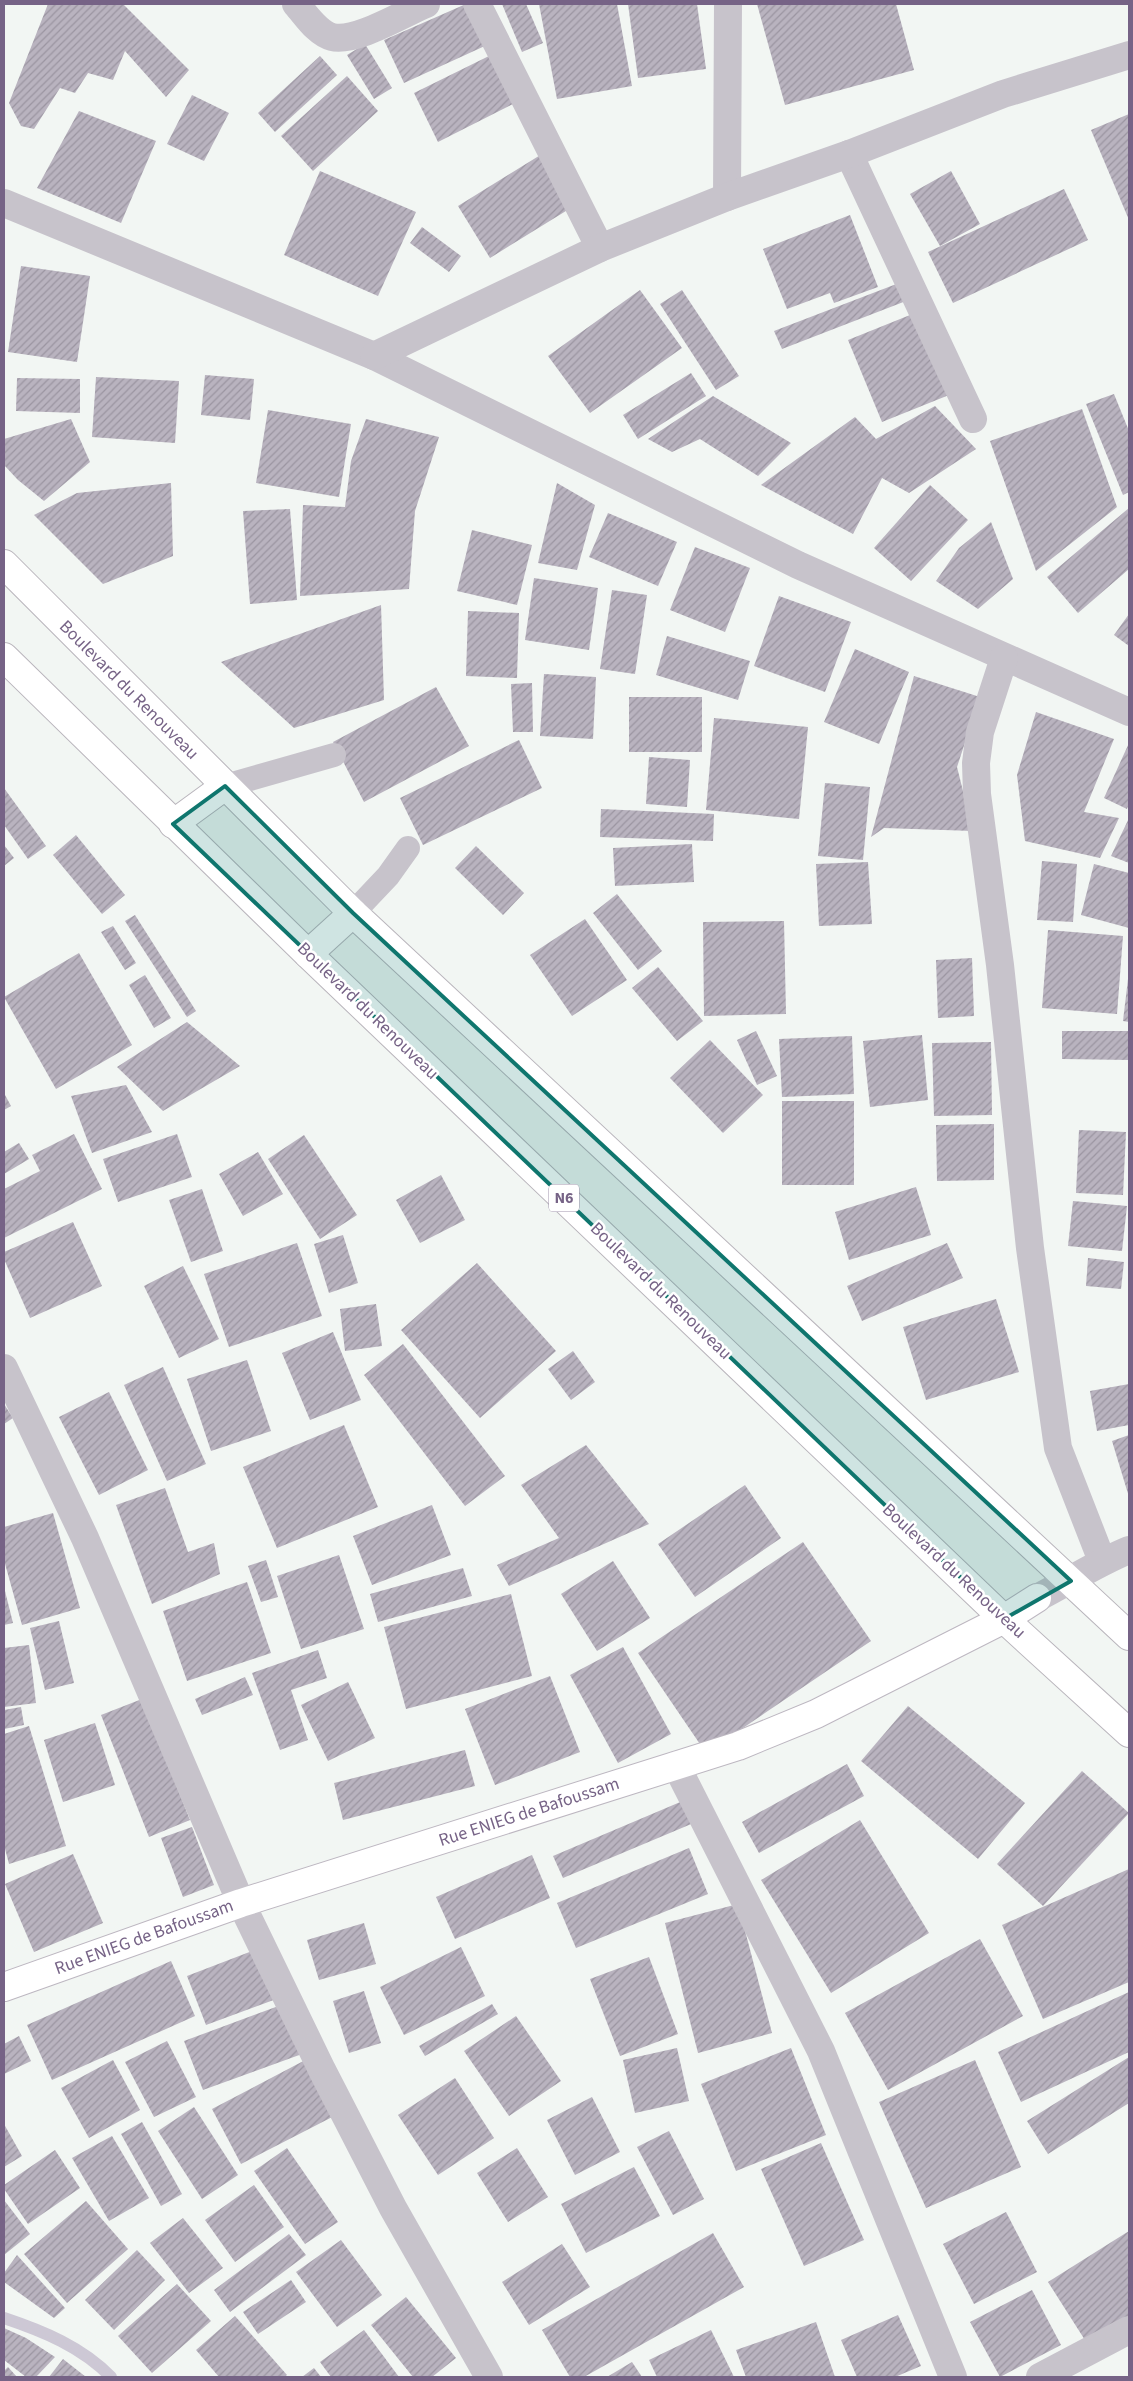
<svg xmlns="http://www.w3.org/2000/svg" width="1133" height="2381" viewBox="0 0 1133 2381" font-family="'Source Sans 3',sans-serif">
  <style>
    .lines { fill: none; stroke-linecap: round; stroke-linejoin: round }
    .stream { stroke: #cdc8d5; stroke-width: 12 }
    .building { fill: url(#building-hatch) }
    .secondary-casing { stroke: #bdb7c1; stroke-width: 30 }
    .highway-casing { stroke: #b9b5bc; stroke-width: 30 }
    .lane { stroke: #c7c3cb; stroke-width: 24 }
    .street { stroke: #c7c3cb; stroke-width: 28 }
    .secondary { stroke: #fff; stroke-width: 28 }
    .highway { stroke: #fff; stroke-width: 28 }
    .marked { fill: #0f766e; fill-opacity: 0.2; stroke: #0f766e; stroke-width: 4; stroke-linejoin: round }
    .labels { text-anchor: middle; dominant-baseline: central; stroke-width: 5; stroke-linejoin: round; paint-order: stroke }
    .shield { fill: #fff; stroke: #9f92aa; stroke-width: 1 }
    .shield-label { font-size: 16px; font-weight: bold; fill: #766386 }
    .street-label { font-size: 18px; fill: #766386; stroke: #fff }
  </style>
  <defs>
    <pattern id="building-hatch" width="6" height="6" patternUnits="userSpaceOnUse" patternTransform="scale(1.25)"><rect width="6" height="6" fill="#b9b3bf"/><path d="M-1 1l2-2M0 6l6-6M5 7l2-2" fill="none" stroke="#9b95a1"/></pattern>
  </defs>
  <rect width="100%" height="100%" fill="#f2f6f3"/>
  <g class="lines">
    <!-- stream -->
    <path class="stream" d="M4,2318c39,13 78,29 107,59"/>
  </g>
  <!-- building -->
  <g class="building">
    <polygon points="48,4 123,4 189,70 166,97 125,51 113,80 88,73 75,93 60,88 34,129 21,126 9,103"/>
    <polygon points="466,4 487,45 404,83 384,40"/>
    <polygon points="502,4 526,4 543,43 522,52"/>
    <polygon points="539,4 617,4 632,86 557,99"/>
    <polygon points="628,4 697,4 706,69 638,78"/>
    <polygon points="757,4 896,4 914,70 785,105"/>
    <polygon points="365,44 392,88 374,99 347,55"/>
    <polygon points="491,55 515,103 438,142 414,93"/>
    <polygon points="320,56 337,75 275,132 258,113"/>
    <polygon points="347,76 378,111 313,171 281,136"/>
    <polygon points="192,95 229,113 204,161 167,144"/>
    <polygon points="79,111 156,141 121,223 37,188"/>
    <polygon points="1129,114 1129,220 1091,130"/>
    <polygon points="542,154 574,206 490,258 458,206"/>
    <polygon points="320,171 416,212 378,296 284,255"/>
    <polygon points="951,171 980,224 940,246 910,194"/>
    <polygon points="1064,189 1088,240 953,303 928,252"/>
    <polygon points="850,215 878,287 834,303 830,293 787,309 763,249"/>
    <polygon points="422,227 461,256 449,272 410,243"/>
    <polygon points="21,266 90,276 77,362 8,352"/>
    <polygon points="899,283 906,301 782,349 774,331"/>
    <polygon points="640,290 682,348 590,413 548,356"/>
    <polygon points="682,290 739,376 716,390 660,304"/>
    <polygon points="915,313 949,395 882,422 848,340"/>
    <polygon points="691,373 706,396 638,439 623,415"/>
    <polygon points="205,375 254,379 250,420 201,415"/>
    <polygon points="96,377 179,381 175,443 92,437"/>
    <polygon points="17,378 80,379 80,413 16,411"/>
    <polygon points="1114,394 1129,431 1129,492 1123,495 1086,404"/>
    <polygon points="713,396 791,443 758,476 700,439 672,452 648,439"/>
    <polygon points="935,406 976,449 909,493 882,478 853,534 761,485 855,417 876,439"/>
    <polygon points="1082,409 1117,507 1036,571 990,441"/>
    <polygon points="268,410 351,424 339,497 256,483"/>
    <polygon points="71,419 90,462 44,501 18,480 4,465 4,439"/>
    <polygon points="366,419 439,437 415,511 409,589 300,596 303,505 345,507 351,461"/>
    <polygon points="171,483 173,556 103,584 34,515 77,493"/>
    <polygon points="557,483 595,505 577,570 538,563"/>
    <polygon points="930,485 968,520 911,581 874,548"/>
    <polygon points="1129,508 1129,569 1078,613 1047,577"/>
    <polygon points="290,509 297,600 250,604 243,511"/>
    <polygon points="608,513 677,542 658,586 589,557"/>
    <polygon points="991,522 1013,579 978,609 936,581 959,548"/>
    <polygon points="472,530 532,545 517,605 457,591"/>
    <polygon points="695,547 750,568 725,632 670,610"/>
    <polygon points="534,578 598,588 589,650 525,640"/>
    <polygon points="612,590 647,595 635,674 600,669"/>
    <polygon points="779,596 851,622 825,692 754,666"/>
    <polygon points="381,605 384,700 294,728 221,662"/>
    <polygon points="468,611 519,613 517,678 466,676"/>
    <polygon points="1129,614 1129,646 1114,635"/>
    <polygon points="667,636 750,661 738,700 656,675"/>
    <polygon points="855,649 909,672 879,744 824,722"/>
    <polygon points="544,674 596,677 593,739 540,736"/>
    <polygon points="914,676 980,697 957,767 973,831 884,828 871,837"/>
    <polygon points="532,683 533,732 513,732 511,684"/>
    <polygon points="436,687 469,746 364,802 333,742"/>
    <rect x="629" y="697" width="73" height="55"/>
    <polygon points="1036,712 1114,739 1084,812 1119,818 1100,858 1025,841 1017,775"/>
    <polygon points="714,718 808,727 799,819 706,810"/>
    <polygon points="519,740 542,788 423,845 400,798"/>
    <polygon points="1129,743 1129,804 1127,809 1104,798"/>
    <polygon points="649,757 690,760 687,807 646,804"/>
    <polygon points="825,783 870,787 863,860 818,856"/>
    <polygon points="4,788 46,846 28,859 4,825"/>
    <polygon points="601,809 714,814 713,841 600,837"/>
    <polygon points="1129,818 1129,863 1111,856"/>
    <polygon points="76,835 125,895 102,914 53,855"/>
    <polygon points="692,844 694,882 615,886 613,848"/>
    <polygon points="4,845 14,858 4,866"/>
    <polygon points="476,846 524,893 503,915 455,868"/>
    <polygon points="1042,861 1077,864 1073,922 1037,920"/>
    <polygon points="868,862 872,924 819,926 816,864"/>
    <polygon points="1094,864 1129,873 1129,928 1081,915"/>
    <polygon points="617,894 662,951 638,970 593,913"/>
    <polygon points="135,915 196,1011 187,1017 125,921"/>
    <polygon points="585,919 627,980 572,1016 530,955"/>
    <polygon points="784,921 786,1014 704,1016 703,922"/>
    <polygon points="113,926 136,963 125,970 101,932"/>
    <polygon points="1048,930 1123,936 1117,1014 1042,1008"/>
    <polygon points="79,953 132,1045 56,1089 4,997"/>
    <polygon points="972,958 974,1016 938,1018 936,960"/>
    <polygon points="658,967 703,1021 677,1041 632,988"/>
    <polygon points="145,975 171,1018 154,1028 129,985"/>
    <polygon points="1128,979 1129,979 1129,1022 1123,1021"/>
    <polygon points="187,1022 240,1066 163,1111 117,1067"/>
    <polygon points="756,1031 777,1076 757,1085 737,1040"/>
    <polygon points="1062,1031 1129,1031 1129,1060 1062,1059"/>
    <polygon points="922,1035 928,1100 870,1107 863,1041"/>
    <polygon points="852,1036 854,1094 782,1097 779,1039"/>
    <polygon points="710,1040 763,1095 723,1133 670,1078"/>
    <polygon points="991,1042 992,1115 934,1116 932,1043"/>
    <polygon points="126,1085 152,1132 92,1153 71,1096"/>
    <polygon points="4,1093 11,1106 4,1110"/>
    <rect x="782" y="1101" width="72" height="84"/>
    <polygon points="994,1124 994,1180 937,1181 936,1125"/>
    <polygon points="1079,1130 1126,1132 1123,1195 1076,1193"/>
    <polygon points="74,1134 102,1189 4,1238 4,1189 40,1171 32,1155"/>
    <polygon points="177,1134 192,1177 118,1202 103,1159"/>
    <polygon points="304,1135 357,1215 320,1239 268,1159"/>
    <polygon points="19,1143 29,1159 4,1174 4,1152"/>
    <polygon points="258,1152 283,1194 243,1216 219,1174"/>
    <polygon points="441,1175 465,1220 420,1243 396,1200"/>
    <polygon points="916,1187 931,1235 849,1260 835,1212"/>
    <polygon points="202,1189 223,1251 191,1262 169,1200"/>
    <polygon points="1073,1201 1127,1206 1122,1251 1068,1246"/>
    <polygon points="73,1222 102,1286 30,1318 4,1259 4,1252"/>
    <polygon points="343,1235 358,1283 329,1293 314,1244"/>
    <polygon points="297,1243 322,1316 229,1347 204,1274"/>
    <polygon points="947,1243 963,1278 862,1321 847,1286"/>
    <polygon points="1088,1258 1124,1262 1121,1289 1086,1286"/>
    <polygon points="477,1263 556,1351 480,1418 401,1330"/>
    <polygon points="183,1266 219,1339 179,1358 144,1286"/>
    <polygon points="996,1299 1019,1372 926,1400 903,1327"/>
    <polygon points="376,1304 382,1346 345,1351 340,1309"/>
    <polygon points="333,1332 361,1400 310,1420 282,1353"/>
    <polygon points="403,1344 505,1476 465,1506 364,1375"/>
    <polygon points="573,1351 595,1382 571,1400 548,1369"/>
    <polygon points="247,1360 271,1431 211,1451 187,1379"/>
    <polygon points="163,1367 206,1464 167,1481 124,1385"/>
    <polygon points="1129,1384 1129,1425 1097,1431 1090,1391"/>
    <polygon points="109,1392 148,1470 99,1495 59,1417"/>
    <polygon points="4,1404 13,1418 4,1424"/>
    <polygon points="344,1425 378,1507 277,1548 243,1467"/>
    <polygon points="1129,1435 1129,1497 1112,1441"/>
    <polygon points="586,1445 649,1524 509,1586 497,1565 559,1538 521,1485"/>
    <polygon points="745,1485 781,1538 695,1597 658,1544"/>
    <polygon points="165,1488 188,1552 214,1543 220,1574 152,1604 116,1505"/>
    <polygon points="432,1505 451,1555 372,1585 353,1536"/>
    <polygon points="53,1513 80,1608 22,1625 4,1560 4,1527"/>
    <polygon points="803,1542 871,1641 706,1753 638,1653"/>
    <polygon points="339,1555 364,1629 301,1649 277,1576"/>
    <polygon points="266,1560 278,1597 261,1602 248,1566"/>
    <polygon points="613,1561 650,1618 597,1651 561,1594"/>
    <polygon points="463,1568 472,1596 378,1622 370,1594"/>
    <polygon points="247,1582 271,1653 187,1681 163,1611"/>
    <polygon points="4,1587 13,1623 4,1625"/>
    <polygon points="511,1594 532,1676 406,1709 384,1627"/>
    <polygon points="59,1621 74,1683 45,1690 30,1628"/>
    <polygon points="29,1645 36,1703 4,1707 4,1648"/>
    <polygon points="623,1647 671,1734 618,1763 570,1675"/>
    <polygon points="318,1650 327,1678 291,1690 308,1740 280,1750 252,1673"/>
    <polygon points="550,1676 580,1752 495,1785 465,1709"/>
    <polygon points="245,1677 253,1695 202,1715 195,1699"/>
    <polygon points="348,1682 375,1738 328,1761 301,1705"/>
    <polygon points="142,1699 190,1820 149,1837 101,1715"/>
    <polygon points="908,1706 1025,1803 978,1859 861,1761"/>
    <polygon points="21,1707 24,1725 4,1729 4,1710"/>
    <polygon points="95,1723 115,1785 63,1802 44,1740"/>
    <polygon points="29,1726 66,1846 9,1864 4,1845 4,1734"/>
    <polygon points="465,1750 475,1786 343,1820 334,1783"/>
    <polygon points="847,1764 864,1796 759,1853 742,1822"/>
    <polygon points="1082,1771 1129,1813 1043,1906 997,1864"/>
    <polygon points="685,1800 696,1822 563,1878 553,1856"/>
    <polygon points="860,1820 929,1933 831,1993 761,1880"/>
    <polygon points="192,1827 214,1885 183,1897 161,1838"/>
    <polygon points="689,1848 708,1894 576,1948 557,1903"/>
    <polygon points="73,1854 103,1923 34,1952 5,1884"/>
    <polygon points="532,1855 550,1898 455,1939 436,1897"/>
    <polygon points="1129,1869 1129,1982 1043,2019 1002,1925"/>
    <polygon points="738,1904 772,2033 698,2053 665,1923"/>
    <polygon points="364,1923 376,1964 319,1980 307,1940"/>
    <polygon points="980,1939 1023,2016 888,2090 845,2013"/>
    <polygon points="461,1947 485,1996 404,2035 380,1987"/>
    <polygon points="260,1948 279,1998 206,2025 187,1976"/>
    <polygon points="649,1957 678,2034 620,2056 590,1979"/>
    <polygon points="171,1961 195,2016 52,2080 27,2025"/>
    <polygon points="364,1991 381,2043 349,2053 333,2001"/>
    <polygon points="1129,1992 1129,2052 1021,2102 998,2052"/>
    <polygon points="284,2004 302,2054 203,2090 184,2041"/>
    <polygon points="492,2004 498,2014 425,2056 419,2046"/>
    <polygon points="516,2016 561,2081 509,2116 464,2051"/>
    <polygon points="19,2036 31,2061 4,2074 4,2044"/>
    <polygon points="167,2041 196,2097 154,2117 125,2062"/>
    <polygon points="677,2048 689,2101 635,2113 623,2060"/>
    <polygon points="791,2048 826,2135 736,2171 701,2084"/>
    <polygon points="311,2057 340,2113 241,2164 212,2109"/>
    <polygon points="1129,2057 1129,2103 1048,2154 1027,2121"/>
    <polygon points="113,2060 140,2110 89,2138 61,2088"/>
    <polygon points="975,2060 1021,2167 926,2208 879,2102"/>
    <polygon points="455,2078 494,2138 438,2175 398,2115"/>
    <polygon points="592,2097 620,2152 575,2175 547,2120"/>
    <polygon points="194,2107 238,2175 202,2199 158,2131"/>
    <polygon points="142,2122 182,2194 161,2206 121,2134"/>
    <polygon points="4,2124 22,2156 4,2167"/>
    <polygon points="669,2131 704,2199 673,2215 637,2147"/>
    <polygon points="112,2136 149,2198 109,2221 72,2158"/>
    <polygon points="821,2143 864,2240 804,2266 761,2169"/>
    <polygon points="287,2148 338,2222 305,2244 254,2171"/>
    <polygon points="517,2148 548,2197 508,2222 477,2173"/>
    <polygon points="55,2150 80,2188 28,2224 4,2189 4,2185"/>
    <polygon points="634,2167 660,2216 586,2253 561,2204"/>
    <polygon points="254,2185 284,2227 235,2262 205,2220"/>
    <polygon points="4,2200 30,2234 4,2255"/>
    <polygon points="86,2201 128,2249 67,2303 24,2254"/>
    <polygon points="1006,2212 1037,2272 974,2304 943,2244"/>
    <polygon points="183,2218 223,2268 189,2293 150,2243"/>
    <polygon points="1129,2231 1129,2324 1090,2348 1048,2282"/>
    <polygon points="713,2233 744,2287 584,2377 570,2377 542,2330"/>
    <polygon points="289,2234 306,2255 230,2312 214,2290"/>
    <polygon points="341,2240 382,2295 337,2327 296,2272"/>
    <polygon points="562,2244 590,2287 529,2325 502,2282"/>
    <polygon points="137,2250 165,2280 114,2330 85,2300"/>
    <polygon points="17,2255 65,2308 54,2318 4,2282 4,2273"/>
    <polygon points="291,2280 306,2302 258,2334 243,2312"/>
    <polygon points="177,2284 211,2321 152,2373 118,2336"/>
    <polygon points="1032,2290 1061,2345 1000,2377 970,2322"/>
    <polygon points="406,2297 456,2358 432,2377 413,2377 371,2325"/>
    <polygon points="898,2315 921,2366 895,2377 857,2377 841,2340"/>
    <polygon points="235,2316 287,2375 284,2377 219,2377 196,2350"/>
    <polygon points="816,2322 835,2377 746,2377 736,2350"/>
    <polygon points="4,2328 26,2338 55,2357 36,2377 26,2377 4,2360"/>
    <polygon points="364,2330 399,2377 331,2377 320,2362"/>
    <polygon points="711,2330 734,2377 657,2377 649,2360"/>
    <polygon points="63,2359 86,2377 49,2377"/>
    <polygon points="632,2362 642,2377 607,2377"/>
    <polygon points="8,2367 17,2377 4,2377 4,2371"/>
    <polygon points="314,2368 321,2377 302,2377"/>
  </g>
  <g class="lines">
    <!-- secondary casing -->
    <g class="secondary-casing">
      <polyline id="secondary" points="4,1987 241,1903 738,1746 816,1714 1004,1619 1037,1598"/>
    </g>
    <!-- highway casing -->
    <g class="highway-casing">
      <g id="highway">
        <polyline points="4,564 353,913 1129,1636"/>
        <polyline points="4,657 308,954 1004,1619 1129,1733"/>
        <polyline points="173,824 225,786"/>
        <polyline points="308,954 353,913"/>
      </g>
    </g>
    <!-- lane -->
    <g class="lane">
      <polyline points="225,786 334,755"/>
      <polyline points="353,913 388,876 408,848"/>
    </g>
    <!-- street -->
    <g class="street">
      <path d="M296,4c10,11 21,29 36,33 23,6 72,-24 94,-33"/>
      <polyline points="477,4 600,248"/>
      <polyline points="849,154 973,419"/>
      <polyline points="727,197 728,4"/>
      <polyline points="4,203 374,356 798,565 1129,712"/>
      <polyline points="374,356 600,248 727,197 849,154 1003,94 1129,55"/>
      <polyline points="1004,658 980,732 976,763 977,794 1000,965 1030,1248 1058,1448 1102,1561"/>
      <polyline points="4,1368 85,1538 241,1903 322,2070 393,2208 489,2377"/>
      <path d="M1037,1598c31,-16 60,-35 92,-48"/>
      <polyline points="676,1765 821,2051 953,2377"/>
      <polyline points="1040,2377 1129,2330"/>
    </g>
    <!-- secondary -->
    <use href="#secondary" class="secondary"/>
    <!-- highway -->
    <use href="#highway" class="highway"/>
  </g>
  <!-- marked area -->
  <path class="marked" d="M225,786l128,127 718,668 -67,38 -831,-795z"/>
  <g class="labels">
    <!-- shield labels -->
    <rect class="shield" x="549" y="1184.5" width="30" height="27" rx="4"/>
    <g class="shield-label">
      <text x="564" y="1198">N6</text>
    </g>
    <!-- street labels -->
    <g class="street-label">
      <text transform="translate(129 690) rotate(45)">Boulevard du Renouveau</text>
      <text transform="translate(368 1011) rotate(44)">Boulevard du Renouveau</text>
      <text transform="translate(661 1291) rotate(44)">Boulevard du Renouveau</text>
      <text transform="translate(954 1571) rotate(43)">Boulevard du Renouveau</text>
      <text transform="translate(529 1812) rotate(-18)">Rue ENIEG de Bafoussam</text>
      <text transform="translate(144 1937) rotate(-20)">Rue ENIEG de Bafoussam</text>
    </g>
  </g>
  <!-- border -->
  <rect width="1133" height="2381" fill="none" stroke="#766386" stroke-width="10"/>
</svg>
